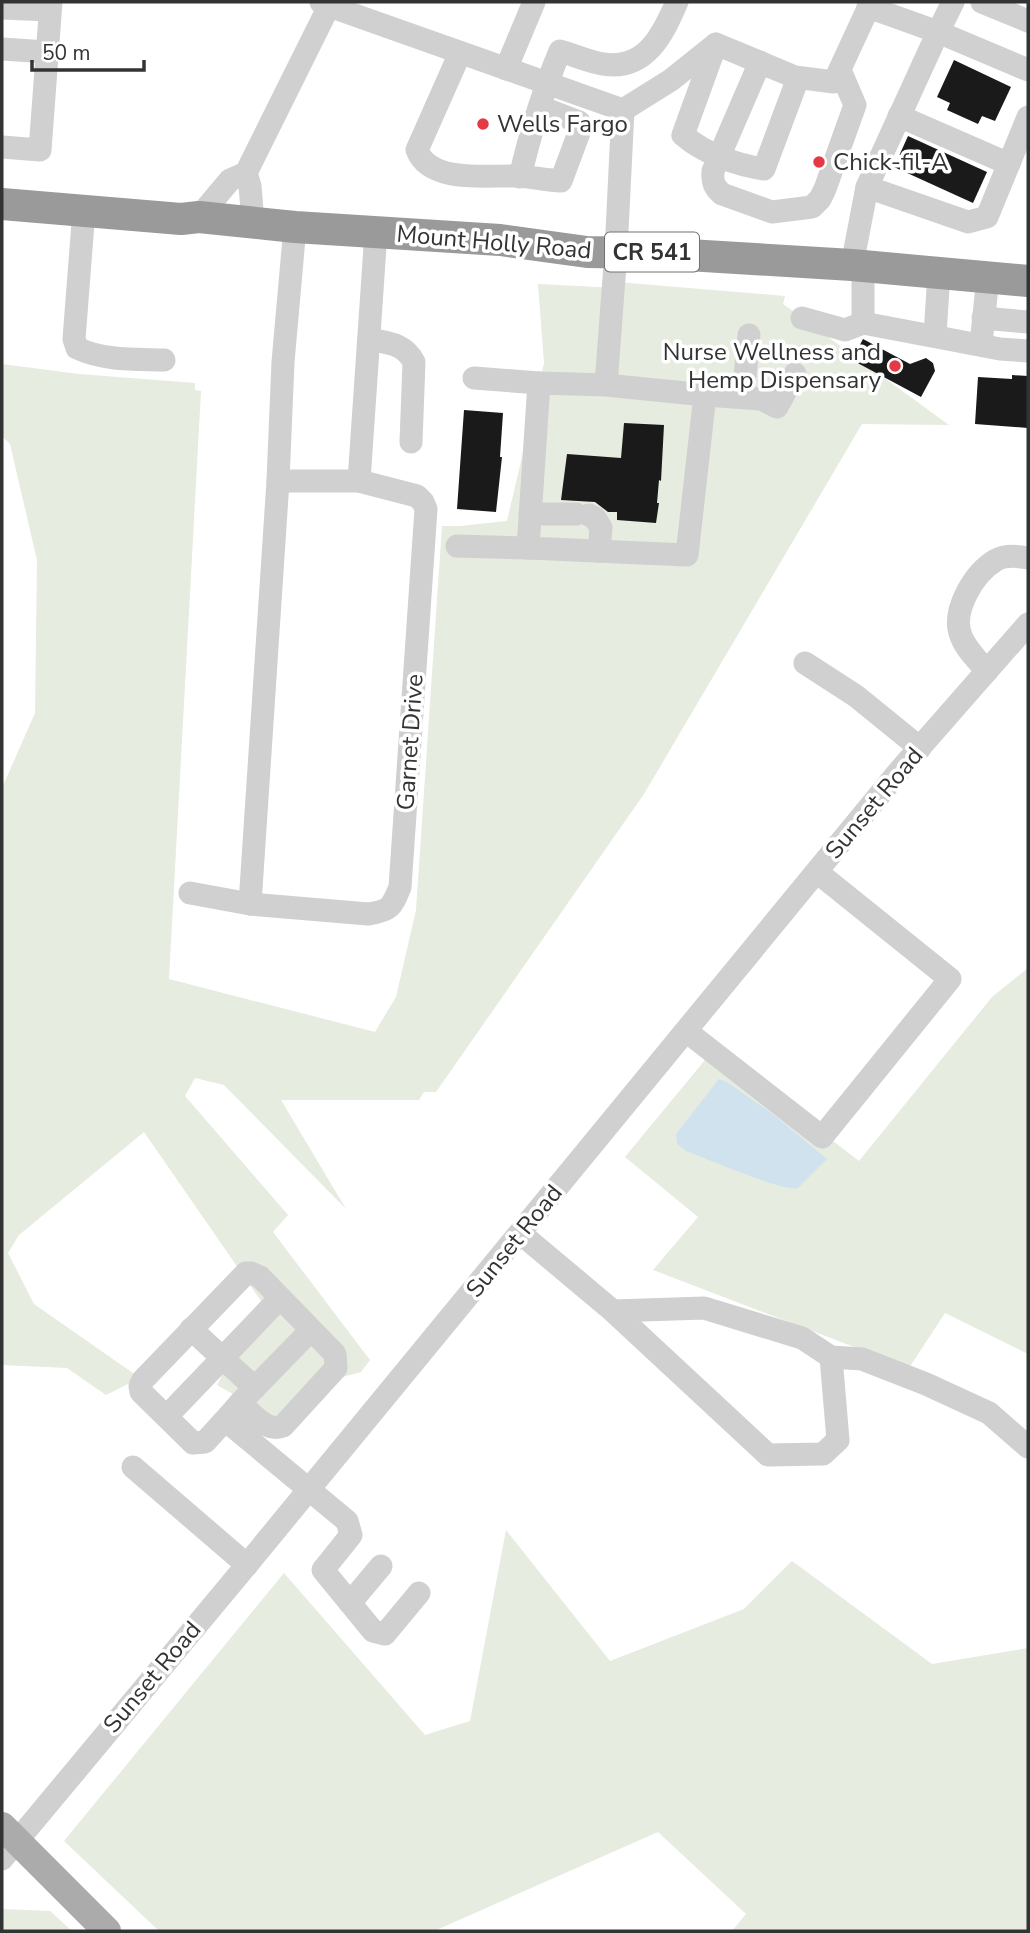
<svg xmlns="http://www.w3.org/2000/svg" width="1030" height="1933" viewBox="0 0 1030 1933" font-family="'Nunito Sans',sans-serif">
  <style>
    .green { fill: #e6ecdf }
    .water { fill: #cfe2ee }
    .building { fill: #1a1a1a }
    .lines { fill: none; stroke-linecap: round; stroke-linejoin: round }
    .minor { stroke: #d0d0d0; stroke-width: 23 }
    .major { stroke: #ababab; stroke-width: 28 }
    .highway { stroke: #9a9a9a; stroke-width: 32 }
    .poi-dot { fill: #e63946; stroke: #fff; stroke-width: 2.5 }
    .labels { text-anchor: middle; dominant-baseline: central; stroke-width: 7; stroke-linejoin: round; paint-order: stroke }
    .shield { fill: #fff; stroke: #707070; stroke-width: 2 }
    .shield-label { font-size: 23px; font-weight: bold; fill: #333 }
    .poi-label { font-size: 24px; fill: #333; stroke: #fff; text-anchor: start }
    .street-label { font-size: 24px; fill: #333; stroke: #fff }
  </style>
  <rect width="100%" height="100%" fill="#fff"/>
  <!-- green -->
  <g class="green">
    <polygon points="617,282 785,296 783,304 949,425 862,424 644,794 436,1092 424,1092 419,1100 281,1100 346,1209 224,1085 195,1078 185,1096 288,1215 273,1232 370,1360 361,1372 320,1383 291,1427 217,1385 261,1301 144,1132 19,1235 8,1253 34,1304 140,1378 106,1395 67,1368 2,1365 2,788 35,713 37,560 10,444 2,436 2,364 79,374 195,383 195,390 201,391 169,979 375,1032 396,997 416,910 442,526 460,526 507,521 544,363 538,284 617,288"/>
    <polygon points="1028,968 1028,1354 945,1313 909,1368 653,1270 698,1217 625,1157 714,1049 859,1161 992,997"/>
    <polygon points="506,1530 610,1661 744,1609 792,1561 932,1664 1028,1648 1028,1931 732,1931 746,1914 658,1832 434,1931 159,1931 64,1841 284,1573 425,1735 470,1721"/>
    <polygon points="2,1909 50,1911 72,1931 2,1931"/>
  </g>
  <!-- water -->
  <path class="water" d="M719,1079l8,3 47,33 53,44 -29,29c-15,4 -92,-30 -112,-37l-9,-7 -1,-10z"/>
  <!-- building -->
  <g class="building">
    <polygon points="954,60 1011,87 995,121 982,116 978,124 947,110 950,103 937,97"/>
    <polygon points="908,136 987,172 973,203 894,167"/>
    <polygon points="863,339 910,364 926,358 933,363 935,371 921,397 852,360"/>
    <polygon points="1012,375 1028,376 1028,428 975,424 978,377 1012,379"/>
    <polygon points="464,410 503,413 500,457 502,457 496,512 457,509"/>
    <polygon points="624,423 664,425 661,481 659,480 657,503 659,503 656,523 617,520 617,512 608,512 595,502 561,500 567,454 621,458"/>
  </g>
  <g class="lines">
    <!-- minor -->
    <g class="minor">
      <polyline points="330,2 329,6 623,110 616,251 606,385 705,395 687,555 528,548 539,383 606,385"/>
      <polyline points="953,2 938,32 1028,70"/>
      <polyline points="982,2 1028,21"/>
      <polyline points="2,8 50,10"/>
      <path d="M716,44l-33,91c22,19 54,30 81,34l34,-91"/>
      <polyline points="2,49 47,52"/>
      <path d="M460,53l-43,97c13,34 71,25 100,26 15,1 29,4 44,5l19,-51 -1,-8 -39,-15"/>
      <path d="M760,62l-47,109c-1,11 1,16 9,23l50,18 40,-5 8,-8 5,-10 30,-84 -15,-35"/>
      <polyline points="506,69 534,2"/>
      <polyline points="623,110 671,80 716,44 795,77 834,82 871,2"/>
      <polyline points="899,116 1009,164"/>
      <polyline points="2,147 40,150 51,2"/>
      <polyline points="246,173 250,186 253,222"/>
      <path d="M520,177c10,-43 23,-86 40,-126 14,4 29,11 43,13 43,7 60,-30 74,-62"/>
      <polyline points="867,187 968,222 987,217 1028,117"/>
      <path d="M84,210l-10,129 3,9c27,13 59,11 87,12"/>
      <polyline points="199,217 230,180 246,173 329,6 321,2"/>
      <polyline points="852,265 867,187 938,32 868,7"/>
      <polyline points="802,318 845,330 863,323 1000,349 1028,351"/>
      <polyline points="983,318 1028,322"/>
      <polyline points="863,323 863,267"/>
      <polyline points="935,335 939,273"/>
      <path d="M369,339c19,4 35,4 45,23l-3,80"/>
      <polyline points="981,344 988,277"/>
      <polyline points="474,378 539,383"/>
      <polyline points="705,395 761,399 777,407 795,374"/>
      <polyline points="743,397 749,335"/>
      <polyline points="359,481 376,232"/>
      <polyline points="530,514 576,514"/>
      <polyline points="589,515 595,518 601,528 599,551"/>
      <polyline points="457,546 528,548"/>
      <polyline points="805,663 856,696 920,748"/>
      <path d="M987,671c-10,-11 -21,-22 -26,-35 -10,-25 13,-63 35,-76 9,-5 22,-4 32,-2"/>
      <path d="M190,893l60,11 118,10c22,-3 24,-7 32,-27l26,-378 -3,-7 -6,-6 -58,-15h-81"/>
      <polyline points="250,904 278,481 283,362 295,227"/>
      <polyline points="686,1031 822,1137 950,979 817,872"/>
      <polyline points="520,1233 613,1311 768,1455 823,1454 838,1440 831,1357 802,1338 704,1308 613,1311"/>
      <polyline points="191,1329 255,1388"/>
      <polyline points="831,1357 862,1359 926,1384 989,1413 1028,1447"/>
      <polyline points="240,1403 311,1330"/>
      <polyline points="167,1416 280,1298"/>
      <path d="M225,1420l15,-17c12,10 27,30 43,23l53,-58 -1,-14 -75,-77 -9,-4h-5l-103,107 -3,6 1,6 52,51 12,-1 20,-22 122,101 4,14 -28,35 50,61 12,3 34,-41"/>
      <polyline points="133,1467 247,1565"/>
      <polyline points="350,1603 381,1566"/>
      <polyline points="2,1859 241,1572 900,770 1028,624"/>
    </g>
    <!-- major -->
    <polyline class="major" points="2,1826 107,1931"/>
    <!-- highway -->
    <polyline class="highway" points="2,204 181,219 199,217 295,227 500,240 587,252 655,253 852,265 1028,281"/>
  </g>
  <!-- markers -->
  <g class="poi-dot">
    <circle cx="483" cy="124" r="7"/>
    <circle cx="819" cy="162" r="7"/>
    <circle cx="895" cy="366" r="7"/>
  </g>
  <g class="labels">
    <!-- shield labels -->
    <rect class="shield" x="605" y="232.5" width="94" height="39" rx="5"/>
    <g class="shield-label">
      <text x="652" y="252">CR 541</text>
    </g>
    <!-- poi labels -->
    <g class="poi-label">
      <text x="497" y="124">Wells Fargo</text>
      <text x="833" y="162">Chick-fil-A</text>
      <text x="881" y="352" text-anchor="end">Nurse Wellness and<tspan x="881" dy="28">Hemp Dispensary</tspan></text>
    </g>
    <!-- street labels -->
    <g class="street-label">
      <text transform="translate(494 242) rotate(5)">Mount Holly Road</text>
      <text transform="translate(410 742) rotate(-86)">Garnet Drive</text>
      <text transform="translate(874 803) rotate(-50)">Sunset Road</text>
      <text transform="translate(514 1241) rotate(-51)">Sunset Road</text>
      <text transform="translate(152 1677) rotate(-50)">Sunset Road</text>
    </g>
  </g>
  <!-- border -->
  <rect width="1030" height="1933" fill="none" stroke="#333333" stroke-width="7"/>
  <!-- scale -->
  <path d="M32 60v10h112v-10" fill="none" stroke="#333333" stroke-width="3.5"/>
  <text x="42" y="60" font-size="21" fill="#333333" stroke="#ffffff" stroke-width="5" paint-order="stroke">50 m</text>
</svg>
